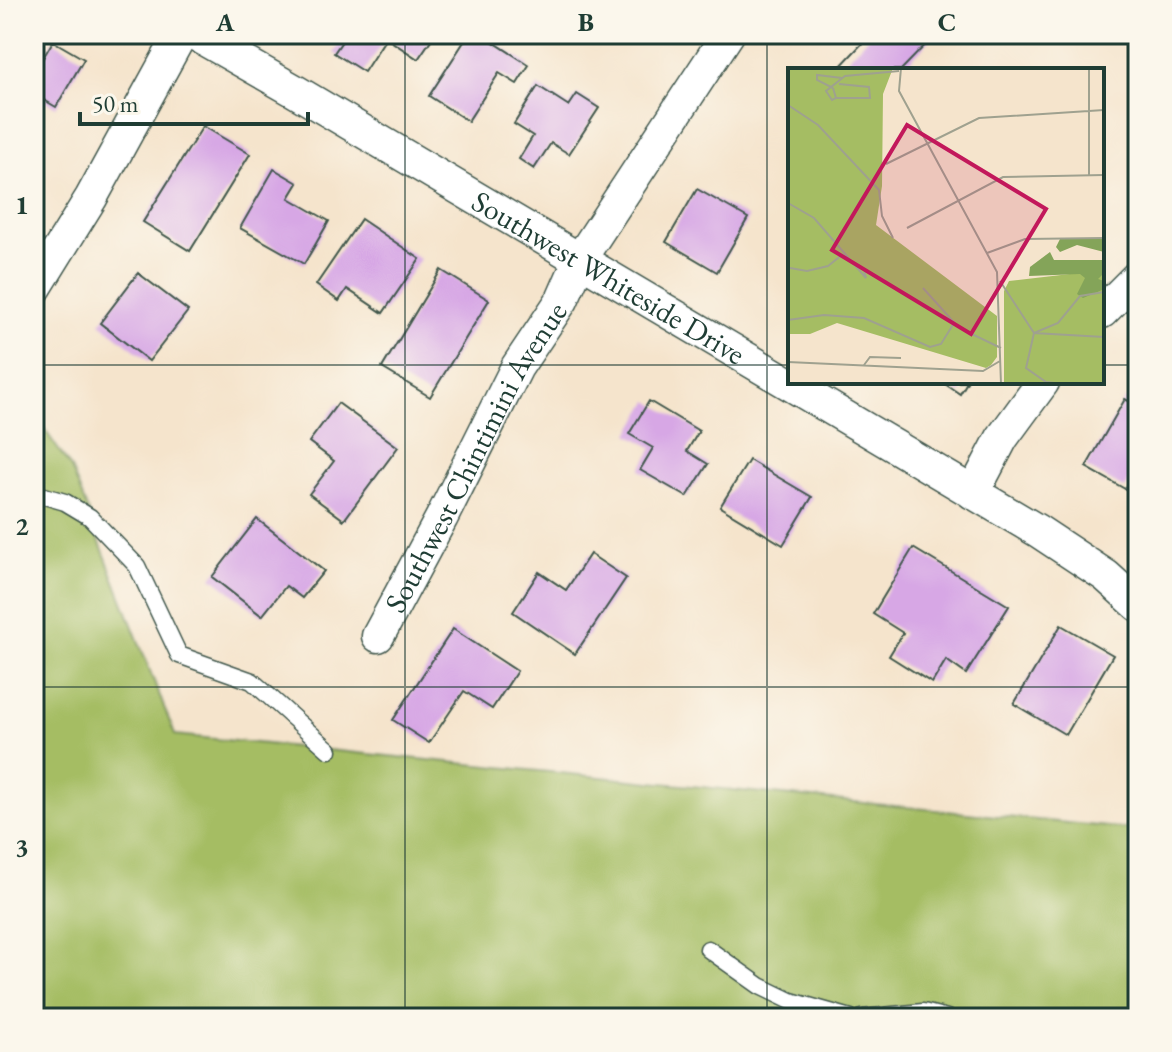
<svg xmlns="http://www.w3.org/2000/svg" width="1172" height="1052" viewBox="0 0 1172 1052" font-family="'EB Garamond',serif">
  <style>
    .green { fill: #a5bd63; stroke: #627d4c; stroke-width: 2 }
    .building { fill: #d7a7e5 }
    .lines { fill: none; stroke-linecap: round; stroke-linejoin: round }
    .service-casing { stroke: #3f564b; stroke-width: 19 }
    .minor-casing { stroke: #3f564b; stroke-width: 35 }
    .service { stroke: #fff; stroke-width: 16 }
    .minor { stroke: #fff; stroke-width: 32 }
    .grid { fill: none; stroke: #1f3d34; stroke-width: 2; stroke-opacity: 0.55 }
    .labels { text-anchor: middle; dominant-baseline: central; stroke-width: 6; stroke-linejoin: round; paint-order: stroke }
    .street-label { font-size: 30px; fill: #1f3d34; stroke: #fbf7ec }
    .inset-road { fill: none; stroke: #9fa18f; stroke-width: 2 }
    .view { fill: #c2185b; fill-opacity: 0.15; stroke: #c2185b; stroke-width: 4 }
    .inset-edge { fill: none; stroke: #1f3d34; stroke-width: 4 }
    .neatline { fill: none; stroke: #1f3d34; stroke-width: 3 }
    .grid-label { font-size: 26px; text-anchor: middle; font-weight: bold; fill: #1f3d34 }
  </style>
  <rect width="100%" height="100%" fill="#fbf7ec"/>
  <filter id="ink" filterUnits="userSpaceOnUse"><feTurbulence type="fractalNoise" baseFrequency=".0125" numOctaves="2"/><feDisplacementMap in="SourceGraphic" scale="16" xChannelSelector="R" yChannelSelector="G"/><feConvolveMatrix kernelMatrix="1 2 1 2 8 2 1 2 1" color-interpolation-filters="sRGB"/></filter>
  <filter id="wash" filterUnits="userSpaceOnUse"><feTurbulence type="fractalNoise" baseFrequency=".006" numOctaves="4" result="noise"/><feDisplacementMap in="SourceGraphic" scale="32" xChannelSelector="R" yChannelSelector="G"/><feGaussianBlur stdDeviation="1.8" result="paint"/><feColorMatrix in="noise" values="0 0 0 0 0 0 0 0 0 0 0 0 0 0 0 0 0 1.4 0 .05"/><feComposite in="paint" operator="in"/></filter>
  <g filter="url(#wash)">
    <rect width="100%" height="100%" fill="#f5e4cc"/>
    <!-- green -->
    <polygon class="green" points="34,414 71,468 175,735 1138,830 1138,1018 34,1018"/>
    <g id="blocks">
      <!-- building -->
      <g class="building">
        <polygon points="347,34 435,34 418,59 386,38 364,72 334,53"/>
        <polygon points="469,34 481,34 529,65 517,84 499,73 468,121 429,96"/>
        <polygon points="871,34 936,34 901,70 837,70"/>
        <polygon points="53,41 84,59 56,107 34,94 34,73"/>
        <polygon points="538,86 569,106 577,94 599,108 569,154 551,143 534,169 519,159 533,136 514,124"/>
        <polygon points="203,126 250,154 190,251 143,222"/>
        <polygon points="274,169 298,183 289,198 329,221 304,264 240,228"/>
        <polygon points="697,189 748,218 717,272 666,242"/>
        <polygon points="361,219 420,259 383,313 347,289 339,301 316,285"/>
        <polygon points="441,270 489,300 430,397 382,368"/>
        <polygon points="138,273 188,311 149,361 100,323"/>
        <polygon points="942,382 967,382 960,394"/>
        <polygon points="1125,399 1138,406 1138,466 1125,489 1086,467"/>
        <polygon points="649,401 699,431 687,451 708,464 687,497 640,470 653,448 629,434"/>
        <polygon points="338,403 398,447 344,520 309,494 334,461 309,442"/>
        <polygon points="749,460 812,497 783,545 720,507"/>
        <polygon points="257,519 324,571 302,598 286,586 262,616 212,577"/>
        <polygon points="913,548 1009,606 966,674 946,660 932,683 889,656 903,633 873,614"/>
        <polygon points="590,554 626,578 575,654 513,612 539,572 566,590"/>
        <polygon points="1061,625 1113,655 1066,735 1014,704"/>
        <polygon points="453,629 517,671 492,709 464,691 429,743 393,720"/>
      </g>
    </g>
  </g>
  <g filter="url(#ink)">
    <use href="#blocks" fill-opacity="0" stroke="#3f564b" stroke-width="2"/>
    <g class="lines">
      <!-- service casing -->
      <g class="service-casing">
        <g id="service">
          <polyline points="34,493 65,502 90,517 137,566 179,655 252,681 329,750"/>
          <polyline points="708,949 760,986 791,1001 851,1018"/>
          <polyline points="862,1018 923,1012 947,1018"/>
        </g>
      </g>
      <!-- minor casing -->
      <g class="minor-casing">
        <g id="minor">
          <path id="s1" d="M195,34l100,57 743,440 68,45 32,29"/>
          <polyline points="34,290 91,198 181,34"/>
          <polyline points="1102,312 1138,276"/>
          <polyline points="973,493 1002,438 1043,382"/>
          <path id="s2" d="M378,636l64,-119 75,-150 45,-67 18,-41 148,-225"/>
        </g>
      </g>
      <!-- service -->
      <use href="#service" class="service"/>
      <!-- minor -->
      <use href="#minor" class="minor"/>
    </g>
  </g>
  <!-- grid -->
  <path class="grid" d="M405,34v984M767,34v984M34,365h756M1102,365h36M34,687h1104"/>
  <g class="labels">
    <!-- street labels -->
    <g class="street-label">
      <text stroke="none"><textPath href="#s1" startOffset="480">Southwest Whiteside Drive</textPath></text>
      <text stroke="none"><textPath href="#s2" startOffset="204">Southwest Chintimini Avenue</textPath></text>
    </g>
  </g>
  <!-- overview -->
  <g transform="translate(788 68)">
    <rect width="316" height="316" fill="#f5e4cc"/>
    <path d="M0,0h105l-10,26 -1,92 -6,39 121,91v41l-6,8 -5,3 -149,-45 -27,11h-22zM316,202v114h-100v-93l5,-10z" fill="#a5bd63"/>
    <path d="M272,171h44v13l-27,-7 -17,7 -4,-5zM262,184l4,8h48l2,13 -6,6 6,2 -2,9 -19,8 -6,-4 8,-16 -5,-4 -51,2 1,-9z" fill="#84a459"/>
    <path class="inset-road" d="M113,0l-2,23 98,181 4,112M45,20l3,10 -4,2 -6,-9 19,-15 54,-5M45,20l-16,-8v-5l25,3M48,30h34l-1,-11 -30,-3M0,37l30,20 61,65 3,26 11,22M98,96l93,-46 125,-8M301,107v-107M0,135l26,15 52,60 -2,-8M119,160l96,-51 101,-2M199,185l38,-14 79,-1M2,200l17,3 21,-5 15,-12M212,213l34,52 70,4M135,220l36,40 42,20M0,252l36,-5 40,3 66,29 11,-3 13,-21M246,265l24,-10 22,-27 24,-4M246,265l-8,35 20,14 18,2M0,294l195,9 17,-10M76,297l6,-8 31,1"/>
    <path class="view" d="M119,57l139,84 -75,125 -139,-84z"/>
    <rect width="316" height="316" class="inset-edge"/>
  </g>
  <!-- margin -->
  <rect width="1172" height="1052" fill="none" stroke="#fbf7ec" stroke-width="88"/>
  <!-- scale -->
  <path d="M80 112v12h228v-12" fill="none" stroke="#1f3d34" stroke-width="4"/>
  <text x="92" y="112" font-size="24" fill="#1f3d34" stroke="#fbf7ec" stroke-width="6" paint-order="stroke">50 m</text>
  <rect x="44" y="44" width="1084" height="964" class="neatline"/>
  <g class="grid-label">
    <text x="225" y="31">A</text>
    <text x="586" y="31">B</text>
    <text x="947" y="31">C</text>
    <text x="22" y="214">1</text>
    <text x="22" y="535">2</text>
    <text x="22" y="856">3</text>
  </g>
</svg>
